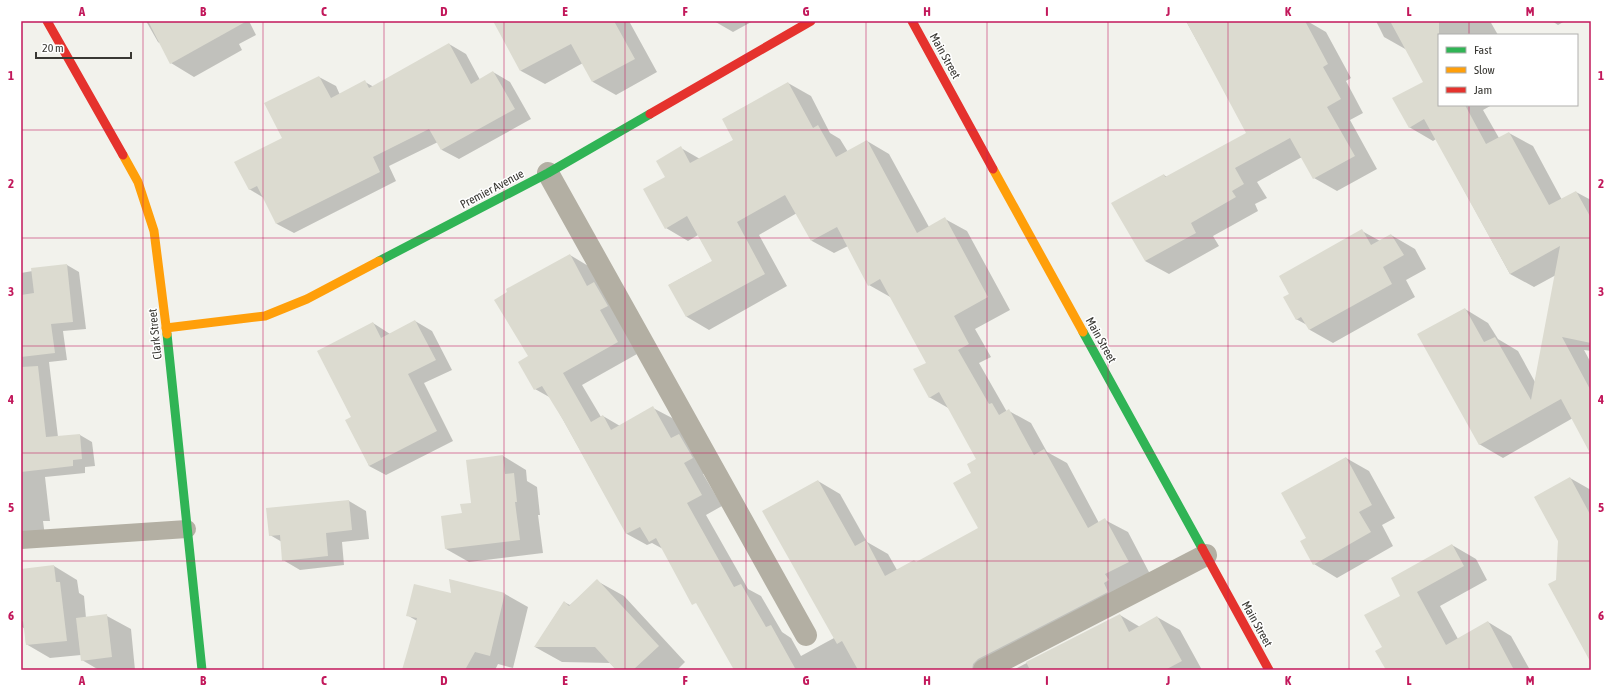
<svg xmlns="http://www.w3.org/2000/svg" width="1612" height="691" viewBox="0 0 1612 691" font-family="'Asap Condensed',sans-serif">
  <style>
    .shadow { fill: #0003 }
    .building { fill: #dcdbd0 }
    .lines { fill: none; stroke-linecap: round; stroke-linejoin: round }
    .lane { stroke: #b3afa3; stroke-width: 18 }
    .street { stroke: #b3afa3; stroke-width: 22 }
    .fast { stroke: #30b455; stroke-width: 9 }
    .slow { stroke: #ff9f0a; stroke-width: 9 }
    .jam { stroke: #e5322d; stroke-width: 9 }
    .grid { fill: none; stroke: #c2185b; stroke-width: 1; stroke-opacity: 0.55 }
    .labels { text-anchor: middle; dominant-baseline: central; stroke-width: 3; stroke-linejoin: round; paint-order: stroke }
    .street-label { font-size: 12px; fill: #393833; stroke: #fff }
    .neatline { fill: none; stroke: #c2185b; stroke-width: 1.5 }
    .grid-label { font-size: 13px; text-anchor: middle; font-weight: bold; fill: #c2185b }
  </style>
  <rect width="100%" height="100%" fill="#f2f2ec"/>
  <!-- shadow -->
  <g class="shadow">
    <polygon points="146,21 249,21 256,35 239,44 242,50 194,77 171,63 161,44 158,42"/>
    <polygon points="494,21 629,21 657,72 616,95 593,82 583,63 545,84 521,71"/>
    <polygon points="714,21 753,21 733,32"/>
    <polygon points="1186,21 1307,21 1326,32 1351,78 1346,81 1363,113 1350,120 1377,169 1337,191 1314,178 1302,157 1257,182 1267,198 1255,204 1258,211 1213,236 1219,246 1169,274 1145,261 1164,175 1167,177 1248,133"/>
    <polygon points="1376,21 1490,21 1498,35 1439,35 1439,105 1492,105 1483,110 1499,138 1509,133 1533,146 1562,200 1576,192 1591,200 1591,351 1584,350 1591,363 1591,441 1573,418 1503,458 1479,444 1465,309 1488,323 1498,339 1518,351 1535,382 1556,275 1534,287 1510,274 1436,139 1433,141 1409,127 1425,82 1407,50 1384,37"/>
    <polygon points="1552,21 1565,21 1558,25"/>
    <polygon points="449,44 466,54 480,80 493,72 510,82 531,119 459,159 442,150 438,142 389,166 396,181 294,233 277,224 264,198 249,189 283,138 319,77 336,86 340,95 365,82 374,87"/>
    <polygon points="788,83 811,96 830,133 840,139 848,152 867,141 889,154 929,227 945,219 967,231 1010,310 975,329 991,357 979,363 1007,412 1009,411 1031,423 1047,452 1067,463 1099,523 1105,520 1128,532 1150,574 1003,670 740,670 663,549 652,543 647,545 627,534 551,398 535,389 529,356 570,255 590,267 637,354 582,385 601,417 603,416 620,426 653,408 674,419 712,470 703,474 722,506 706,515 748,589 761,596 782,632 791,638 801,656 834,638 818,481 840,494 867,542 888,554 897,570 914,561 917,563 980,528 973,474 978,459 950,409 929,397 927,363 892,298 869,285 848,246 834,253 812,241 797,213 759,235 787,286 709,330 687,317 669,285 713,261 698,235 688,241 666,228 666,177 681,148 700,159 734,140"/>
    <polygon points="1362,231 1380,241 1391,235 1415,249 1426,269 1406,280 1415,297 1333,343 1310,330 1307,325 1296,319 1290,294"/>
    <polygon points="67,265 79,272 86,329 63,331 67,360 49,362 58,437 80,435 92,442 95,466 85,467 85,473 45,477 50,521 43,521 45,536 21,541 21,273"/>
    <polygon points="415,321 432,331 452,370 424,383 453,441 386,475 369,466 352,417 373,323 390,334"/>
    <polygon points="503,456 526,470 527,481 537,487 540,515 538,515 543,553 469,562 446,549 463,514 472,504"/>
    <polygon points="1346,458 1369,471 1395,518 1382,525 1393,546 1337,578 1314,564 1307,538"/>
    <polygon points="1570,478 1591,490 1591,645 1557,580"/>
    <polygon points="349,501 366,511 369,539 342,542 344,565 300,570 283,560 282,542 270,535 267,509"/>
    <polygon points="1452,545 1476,559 1487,580 1440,606 1458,639 1488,622 1511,636 1530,670 1387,670 1383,647 1402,596"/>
    <polygon points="54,566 77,580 79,593 84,596 86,618 107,616 131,629 135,670 99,670 82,660 81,655 50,658 26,644 25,629 21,626 21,570"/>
    <polygon points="450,580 505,594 528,607 513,668 498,664 495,670 403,670 417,621 407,615 452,595"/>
    <polygon points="597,581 624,596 685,662 677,670 617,670 610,663 562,662 535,647 564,602 570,605"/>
    <polygon points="1120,615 1140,627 1157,617 1180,630 1202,670 1013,670"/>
  </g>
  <!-- building -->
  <g class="building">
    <polygon points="148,21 247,21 170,64"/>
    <polygon points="493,21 614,21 635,59 592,82 571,44 520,71"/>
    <polygon points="1186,21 1305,21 1328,64 1323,67 1341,99 1327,107 1355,156 1313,179 1290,138 1235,168 1244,184 1232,191 1236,197 1191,223 1196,233 1145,261 1111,203 1164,174 1165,177 1246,133"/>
    <polygon points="1390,21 1439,21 1439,105 1465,105 1486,144 1509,132 1549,205 1576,191 1591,218 1591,343 1562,337 1591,391 1591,455 1561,399 1479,445 1417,334 1465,308 1484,342 1495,337 1531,400 1560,246 1510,274 1424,119 1409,128 1392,98 1423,82"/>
    <polygon points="449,43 471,84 493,71 515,109 441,150 429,129 373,157 380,172 276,224 257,186 249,190 234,162 282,138 264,103 319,76 331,98 365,80 369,88"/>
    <polygon points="788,82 813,128 818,125 836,157 867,140 917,233 945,217 988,297 954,316 969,344 958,350 989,404 992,403 999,415 1009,409 1034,455 1044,449 1088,528 1105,518 1129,562 1105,574 1109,580 1104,583 1108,592 978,659 973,664 972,670 858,670 842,641 837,644 762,511 818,480 855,546 866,540 885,576 914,560 916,562 978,528 953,483 971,473 967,464 976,459 939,392 929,398 913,369 926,363 880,279 868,286 837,227 811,241 785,195 737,222 765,274 686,317 668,285 712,261 687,216 665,229 643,189 665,177 656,161 681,146 690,163 733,140 722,119"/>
    <polygon points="1362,229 1371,245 1391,234 1404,255 1383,267 1392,284 1309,330 1301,317 1296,320 1283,297 1289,294 1279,276"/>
    <polygon points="570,254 587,286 594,282 608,306 600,310 618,342 563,373 591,422 603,415 611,430 653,406 671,438 679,434 693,458 684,463 702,495 687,503 734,587 741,584 766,627 771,625 796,670 734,670 696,603 692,605 656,538 649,542 640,527 626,534 563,420 542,386 534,390 518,362 528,356 494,300 507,292 506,289"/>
    <polygon points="67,264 73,322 51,324 55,353 21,357 21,295 34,293 31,268"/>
    <polygon points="415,320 436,360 408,374 437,431 369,466 345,420 351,417 317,351 373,322 381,338"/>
    <polygon points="38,366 46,437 80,434 82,459 73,460 73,466 21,472 21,367"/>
    <polygon points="503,455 505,474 514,473 517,502 515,502 520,540 445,549 441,516 462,513 460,504 471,503 466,460"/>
    <polygon points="1346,457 1372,505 1359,512 1371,532 1313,565 1300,541 1306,538 1281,493"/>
    <polygon points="1570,477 1591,516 1591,663 1548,584 1556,580 1558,541 1534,497"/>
    <polygon points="349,500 352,530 326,533 328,556 282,561 280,535 269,536 266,508"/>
    <polygon points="1452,544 1464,566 1417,592 1446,645 1488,621 1514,670 1386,670 1375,651 1382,647 1364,615 1400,596 1391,578"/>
    <polygon points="54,565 56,582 60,582 67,641 26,645 23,621 21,622 21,569"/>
    <polygon points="449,579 505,593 490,656 475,652 465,670 402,670 417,618 406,616 414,584 451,593"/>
    <polygon points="597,579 659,646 633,670 616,670 595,647 534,647 564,601 569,606"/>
    <polygon points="107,614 112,657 81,661 76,618"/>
    <polygon points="1120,614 1129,632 1157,616 1182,661 1165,670 1030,670 1026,662"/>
  </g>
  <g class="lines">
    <!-- lane -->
    <polyline class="lane" points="21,540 187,529"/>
    <!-- street -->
    <g class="street">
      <polyline points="548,173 806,635"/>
      <polyline points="984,670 1206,555"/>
    </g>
    <!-- fast -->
    <g class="fast">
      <polyline points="379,261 548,173 650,114"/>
      <polyline points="1083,332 1202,548"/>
      <polyline points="167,334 202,670"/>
    </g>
    <!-- slow -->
    <g class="slow">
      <polyline points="123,155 138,182 154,231 167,334"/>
      <polyline points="993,169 1083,332"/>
      <polyline points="166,328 265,316 307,299 379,261"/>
    </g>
    <!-- jam -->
    <g class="jam">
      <polyline points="47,21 123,155"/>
      <polyline points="912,21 993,169"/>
      <polyline points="650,114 811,21"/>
      <polyline points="1202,548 1269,670"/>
    </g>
  </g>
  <!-- grid -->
  <path class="grid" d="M143,21v649M263,21v649M384,21v649M504,21v649M625,21v649M746,21v649M866,21v649M987,21v649M1108,21v649M1228,21v649M1349,21v649M1469,21v14M1469,105v565M21,130h1570M21,238h1570M21,346h1570M21,453h1570M21,561h1570"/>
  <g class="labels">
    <!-- street labels -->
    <g class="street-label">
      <text transform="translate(945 56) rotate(61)">Main Street</text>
      <text transform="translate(492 189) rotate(-28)">Premier Avenue</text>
      <text transform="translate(155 334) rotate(-96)">Clark Street</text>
      <text transform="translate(1101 340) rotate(61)">Main Street</text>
      <text transform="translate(1257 624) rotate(61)">Main Street</text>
    </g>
  </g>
  <!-- border -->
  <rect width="1612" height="691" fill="none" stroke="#ffffff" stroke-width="44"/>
  <!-- legend -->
  <rect x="1438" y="34" width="140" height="72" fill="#ffffff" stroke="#b0afad"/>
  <rect x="1446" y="47" width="20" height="6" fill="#30b455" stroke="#b0afad"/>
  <text x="1474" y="54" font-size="12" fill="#393833">Fast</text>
  <rect x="1446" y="67" width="20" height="6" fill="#ff9f0a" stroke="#b0afad"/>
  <text x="1474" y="74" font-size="12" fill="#393833">Slow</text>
  <rect x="1446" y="87" width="20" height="6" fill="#e5322d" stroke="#b0afad"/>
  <text x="1474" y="94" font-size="12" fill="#393833">Jam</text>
  <!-- scale -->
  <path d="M36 52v6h95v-6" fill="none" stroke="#393833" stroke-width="2"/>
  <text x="42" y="52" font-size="12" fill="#393833" stroke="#ffffff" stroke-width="3" paint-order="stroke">20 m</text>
  <rect x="22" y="22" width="1568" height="647" class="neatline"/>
  <g class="grid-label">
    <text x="82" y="16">A</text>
    <text x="203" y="16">B</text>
    <text x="324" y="16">C</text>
    <text x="444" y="16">D</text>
    <text x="565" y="16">E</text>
    <text x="685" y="16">F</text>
    <text x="806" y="16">G</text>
    <text x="927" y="16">H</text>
    <text x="1047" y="16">I</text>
    <text x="1168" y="16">J</text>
    <text x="1288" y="16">K</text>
    <text x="1409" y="16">L</text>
    <text x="1530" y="16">M</text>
    <text x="11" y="80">1</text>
    <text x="1601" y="80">1</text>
    <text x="11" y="188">2</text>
    <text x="1601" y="188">2</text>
    <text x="11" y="296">3</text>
    <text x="1601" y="296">3</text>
    <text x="11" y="404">4</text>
    <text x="1601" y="404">4</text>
    <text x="11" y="512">5</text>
    <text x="1601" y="512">5</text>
    <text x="11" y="620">6</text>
    <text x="1601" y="620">6</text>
    <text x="82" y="685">A</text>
    <text x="203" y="685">B</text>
    <text x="324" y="685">C</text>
    <text x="444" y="685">D</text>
    <text x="565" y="685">E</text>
    <text x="685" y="685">F</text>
    <text x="806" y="685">G</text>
    <text x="927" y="685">H</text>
    <text x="1047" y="685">I</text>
    <text x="1168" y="685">J</text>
    <text x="1288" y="685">K</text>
    <text x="1409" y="685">L</text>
    <text x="1530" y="685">M</text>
  </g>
</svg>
